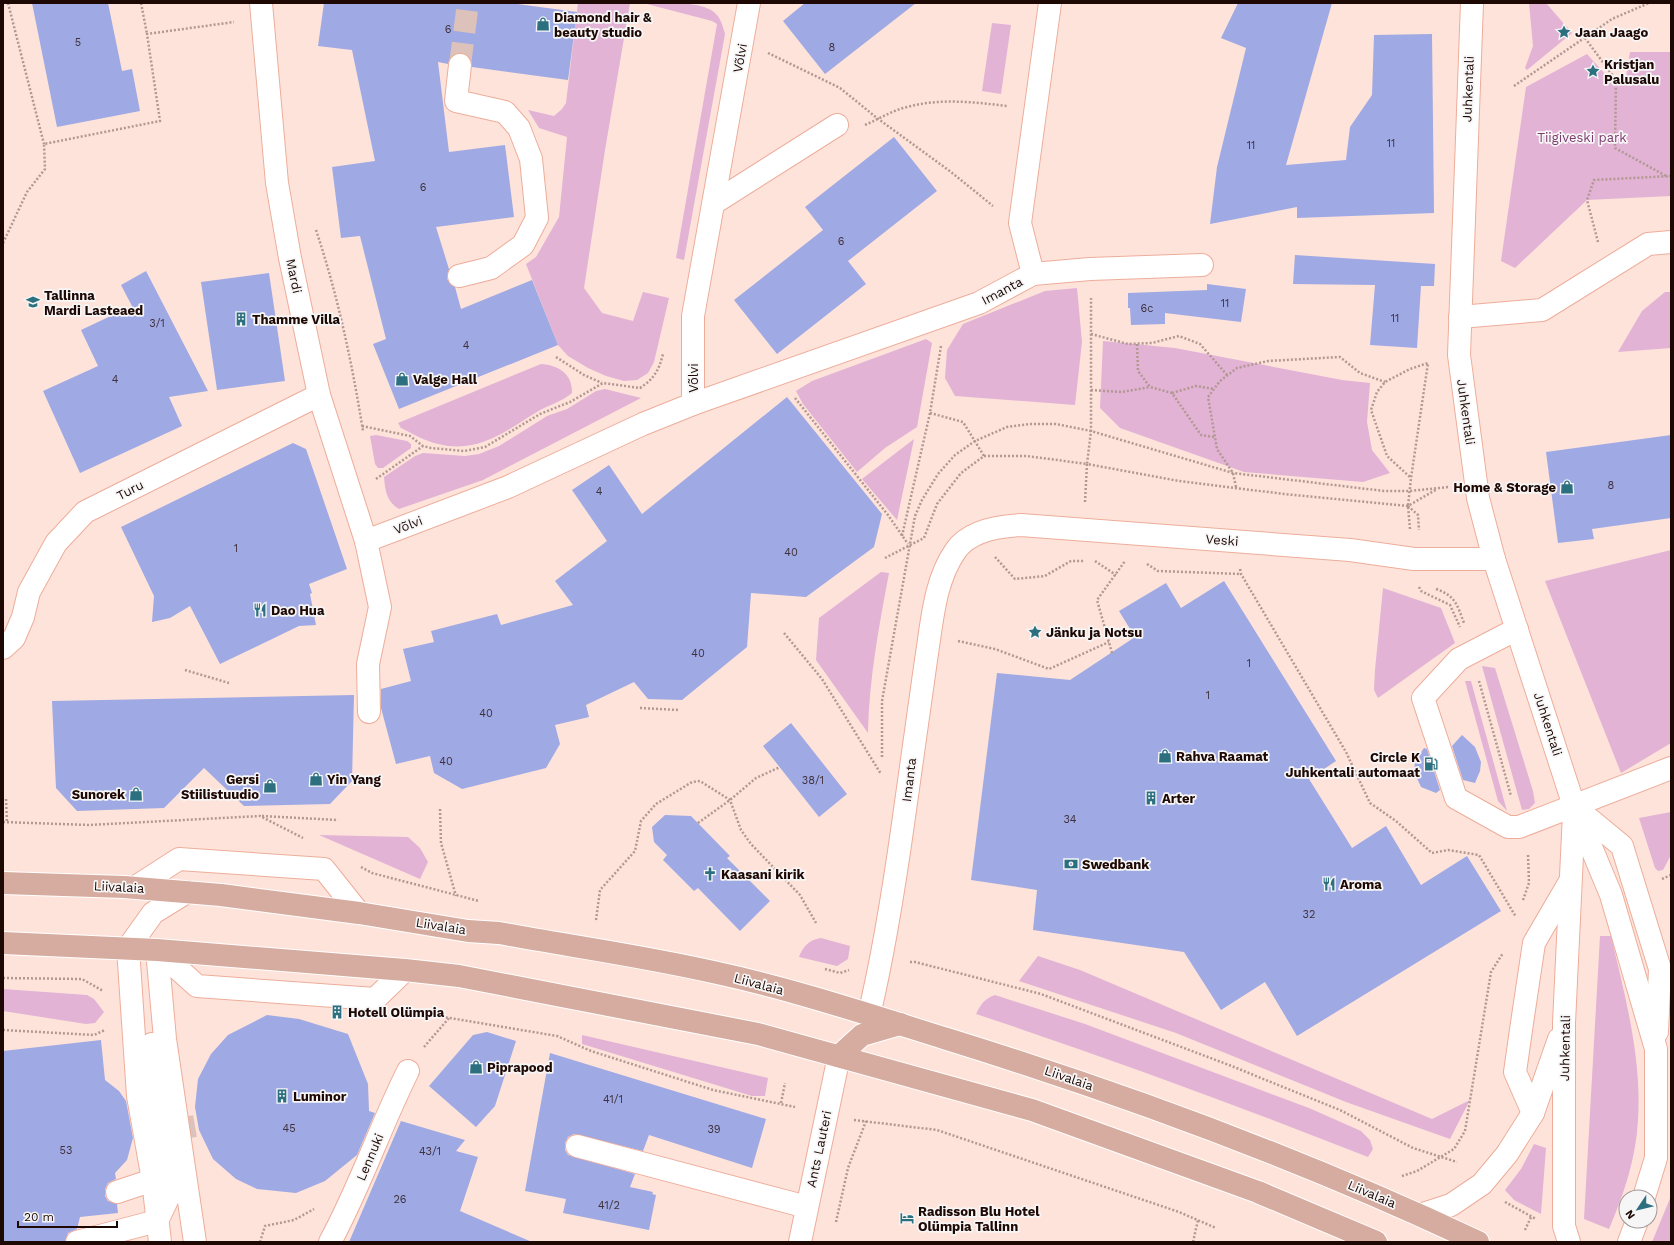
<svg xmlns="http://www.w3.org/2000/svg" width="1674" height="1245" viewBox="0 0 1674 1245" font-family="'Work Sans',sans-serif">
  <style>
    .green { fill: #e2b3d5 }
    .building { fill: #9fa9e3 }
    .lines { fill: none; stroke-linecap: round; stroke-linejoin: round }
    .minor-tunnel { stroke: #dcc2bb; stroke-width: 22; stroke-dasharray: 22 11; stroke-linecap: butt }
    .minor-casing { stroke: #edad9a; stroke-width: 24 }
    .major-casing { stroke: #fff; stroke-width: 24 }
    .path { stroke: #b19891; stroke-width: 2.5; stroke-dasharray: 2 2; stroke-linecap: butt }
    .minor { stroke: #fff; stroke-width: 22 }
    .major { stroke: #d5ac9f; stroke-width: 22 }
    .labels { text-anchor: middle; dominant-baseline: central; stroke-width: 3.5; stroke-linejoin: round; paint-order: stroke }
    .number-label { font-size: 11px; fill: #3e303c }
    .poi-label { font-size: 13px; font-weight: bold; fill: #1e0804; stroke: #f6f6f6; text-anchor: start }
    .street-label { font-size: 13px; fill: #1e0804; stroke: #f6f6f6 }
    .park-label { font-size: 13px; fill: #7d3a6d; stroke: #f6f6f6 }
  </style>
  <rect width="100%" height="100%" fill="#fee3db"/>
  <!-- green -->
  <g class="green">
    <polygon points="578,3 630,3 605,150 584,288 602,313 633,321 643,292 669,298 654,362 648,373 637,380 624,381 606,376 588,368 568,356 558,345 526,264 536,257 559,217 567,137 539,128 528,110 554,116 562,109 566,103"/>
    <path d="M643,3c18,0 61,-3 73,11 5,5 7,13 9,20l-41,226 -8,-2 41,-234 -5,-3z"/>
    <polygon points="1529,3 1546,3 1572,33 1527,70 1525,68 1533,46"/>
    <polygon points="992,23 1011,25 1001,94 982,91"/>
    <polygon points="1630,52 1671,52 1671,196 1587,200 1515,268 1501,261 1526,87 1587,54 1614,84 1625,84"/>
    <polygon points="1077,288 1082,342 1075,405 955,396 945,378 947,350 963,324 1045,291"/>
    <polygon points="1665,292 1671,292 1671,348 1618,352 1642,311"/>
    <polygon points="926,339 932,343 917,427 885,448 857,472 803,404 796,391 812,381"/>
    <polygon points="1103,341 1175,348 1342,380 1370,383 1367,422 1372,450 1390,473 1363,482 1244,472 1120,428 1100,408"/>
    <path d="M541,364c17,1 32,10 31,29 -10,9 -24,12 -35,19 -33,20 -59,42 -99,32 -13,-3 -25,-10 -37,-16l-3,-5z"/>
    <path d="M605,389l36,9 -158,82 -84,29c-12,-7 -14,-18 -15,-32l31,-21 8,-3 42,3 14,-2 20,-8 48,-30 20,-7 29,-18z"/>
    <polygon points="376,435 407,441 411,444 411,448 383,468 378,468 375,464 370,436"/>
    <polygon points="914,439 897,520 862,479"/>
    <polygon points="1671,550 1671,743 1621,773 1545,581"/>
    <path d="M881,572l8,1c-10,53 -20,106 -21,160l-52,-73 3,-42z"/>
    <polygon points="1383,588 1441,608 1455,643 1378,698 1374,690 1375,670"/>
    <polygon points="1482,666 1495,668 1533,791 1535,803 1529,809 1522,810"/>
    <polygon points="1465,681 1471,681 1507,811 1498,801"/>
    <polygon points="1671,812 1671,855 1663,870 1658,871 1655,868 1639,818"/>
    <polygon points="319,835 408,837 420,848 428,862 420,879"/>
    <path d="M1600,936h11c14,60 31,122 27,184 -2,38 -14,74 -29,109l-25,-10z"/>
    <path d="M821,938l29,8 -2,13 -11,7 -38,-9c4,-11 10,-17 22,-19z"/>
    <polygon points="1038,956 1080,970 1432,1119 1470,1100 1450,1139 1346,1102 1176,1033 1019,981"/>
    <polygon points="3,989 87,995 94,999 104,1012 95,1023 86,1024 3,1011"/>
    <path d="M995,995l90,29 224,84 52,23 9,9 3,9 -5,8c-129,-51 -259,-99 -392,-143 5,-10 8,-15 19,-19z"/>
    <polygon points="582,1035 768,1078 765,1096 752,1096 582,1044"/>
    <polygon points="1534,1144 1546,1148 1541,1214 1514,1200 1505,1190 1521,1169"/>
    <polygon points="1671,1196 1671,1242 1652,1242"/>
  </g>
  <!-- building -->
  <g class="building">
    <polygon points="32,3 108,3 122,71 132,69 140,111 57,127"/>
    <polygon points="324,3 510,3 577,12 568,80 472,67 471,60 468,55 462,53 455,54 450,58 448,64 438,62 449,152 505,145 514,217 436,227 449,269 447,279 455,287 461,309 532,280 558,345 399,409 373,344 386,339 360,236 341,238 332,167 375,161 352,50 318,46"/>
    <polygon points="805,3 916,3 825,74 783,21"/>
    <polygon points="1238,3 1332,3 1286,165 1346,160 1350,127 1372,95 1374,35 1432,34 1434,213 1297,218 1297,207 1210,224 1217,167 1246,48 1221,38"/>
    <polygon points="894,137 937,191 848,261 866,284 777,354 734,300 823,230 805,207"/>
    <polygon points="1295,255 1435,264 1434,286 1421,286 1417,348 1370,345 1375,285 1293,284"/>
    <polygon points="146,271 208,391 169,397 182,426 80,473 43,391 98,366 81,330 132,306 121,285"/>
    <polygon points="269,273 285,381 217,390 201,282"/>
    <polygon points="1207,284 1246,289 1241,322 1165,313 1165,324 1131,325 1130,308 1128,308 1128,293 1207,290"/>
    <polygon points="787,397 882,514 874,547 806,597 751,593 747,647 682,700 648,699 634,682 586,705 589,717 555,725 560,744 546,768 462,789 434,773 430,756 396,764 381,708 381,689 411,681 403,649 434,642 431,631 497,614 501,625 573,605 555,581 607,541 572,490 609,465 642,514"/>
    <polygon points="1671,435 1671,518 1592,529 1594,539 1558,543 1546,452"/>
    <polygon points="293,443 306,449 347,569 309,584 312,593 310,594 316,625 299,626 220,664 190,606 170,618 152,622 154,596 121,527"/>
    <polygon points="1224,581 1336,761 1309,779 1352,848 1386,826 1421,885 1467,856 1501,911 1297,1036 1265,982 1221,1010 1184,952 1033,930 1037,890 971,880 997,673 1070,680 1135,637 1119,611 1166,583 1181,608"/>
    <polygon points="354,695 352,781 330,804 244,806 204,768 164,808 77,811 56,788 52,701"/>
    <polygon points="791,723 847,794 819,817 763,746"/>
    <polygon points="1462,735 1475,747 1481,762 1480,771 1475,783 1463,780 1452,746"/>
    <polygon points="1424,748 1427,749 1440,790 1436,793 1421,787 1414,772 1415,761"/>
    <polygon points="665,815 691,816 730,856 727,858 770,901 740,931 698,888 694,891 663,860 667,855 654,842 652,827"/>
    <polygon points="267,1015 299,1019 348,1034 368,1084 369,1111 375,1113 357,1155 325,1181 296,1193 257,1189 236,1179 213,1159 199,1130 195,1107 198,1079 211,1054 228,1035"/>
    <polygon points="487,1032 516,1041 495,1106 476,1127 429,1086 473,1035"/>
    <polygon points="101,1040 105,1080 119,1091 126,1101 133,1138 127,1160 115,1173 116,1179 108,1183 105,1189 105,1196 108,1201 117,1204 118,1213 80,1217 77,1229 68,1233 65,1242 3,1242 3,1051"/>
    <polygon points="550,1053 766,1119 752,1168 649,1135 643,1151 574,1134 568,1137 565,1143 565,1150 568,1155 635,1174 630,1187 653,1192 652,1194 656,1195 649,1230 563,1213 566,1199 525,1191"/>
    <polygon points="401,1121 465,1140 456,1151 478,1157 460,1211 532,1242 349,1242"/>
  </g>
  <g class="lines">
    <!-- minor-tunnel -->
    <g class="minor-tunnel">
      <polyline points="460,65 468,3"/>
      <polyline points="178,1129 195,1126"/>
    </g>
    <!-- minor casing -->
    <g class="minor-casing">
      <g id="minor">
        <polyline points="261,3 277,183 290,258 319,395 366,541 380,607 368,664 369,712"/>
        <polyline points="1472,3 1459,355 1478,498 1494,559 1574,806 1611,895 1656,1049 1656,1158 1644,1197"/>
        <polyline points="714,203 837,125"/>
        <polyline points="1033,274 1090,269 1202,265"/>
        <polyline points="459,276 491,268 523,245 537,218 531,159 519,128 505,112 456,101 460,65"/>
        <polyline points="1460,317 1542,310 1648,244 1671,242"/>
        <polyline points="693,404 979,303 1033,274 1020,223 1050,3"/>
        <polyline points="366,541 508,487 643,424 693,404 693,316 749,3"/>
        <polyline points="1517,629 1459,659 1423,698 1456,798 1508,827 1519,827 1671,768"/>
        <polyline points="3,648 14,638 23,617 29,592 56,543 85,512 319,395"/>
        <polyline points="1576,808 1622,846 1660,969 1657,1032"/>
        <polyline points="134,888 179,859 324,869 359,913"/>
        <polyline points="157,950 165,1039 195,1242"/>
        <polyline points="157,950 197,986 375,999 405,970"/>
        <path d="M869,1015c15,-63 25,-127 34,-191 8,-54 15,-109 23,-164 6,-37 8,-79 30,-110 14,-20 44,-24 65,-25l329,25 64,9h80"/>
        <polyline points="152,1044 161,1134 170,1178 168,1198 160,1215"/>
        <polyline points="1533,1113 1515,1072 1522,1023 1534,943 1569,883"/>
        <polyline points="577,1146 807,1207"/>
        <polyline points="117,1192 153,1180 167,1178"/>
        <polyline points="1420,1215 1451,1205 1482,1184 1507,1154 1533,1113 1559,1039"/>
        <polyline points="77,1242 157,1221"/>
        <polyline points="160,1242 153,1180 138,1096 128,948 153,913 187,892"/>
        <path d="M330,1242c30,-55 50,-115 78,-171"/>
        <polyline points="800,1242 839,1056"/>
        <polyline points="1569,1242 1564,1226 1564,1023 1574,813"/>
        <polyline points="1629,1242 1637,1221"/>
      </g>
    </g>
    <!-- major casing -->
    <g class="major-casing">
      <g id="major">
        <path d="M3,883l121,4 97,8 138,18 109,18 31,2c71,13 144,23 214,39 79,17 157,43 234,67 181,56 359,122 531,203"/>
        <polyline points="3,943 157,950 405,970 459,976 758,1034 1032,1110 1258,1192 1376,1242"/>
        <polyline points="839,1056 862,1035 900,1024"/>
      </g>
    </g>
    <!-- path -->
    <g class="path">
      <polyline points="8,3 44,144"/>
      <polyline points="141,3 147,34"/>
      <polyline points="1585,38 1616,80 1615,148 1668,177"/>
      <polyline points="768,53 840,88 877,118 951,172 993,206"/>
      <polyline points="1514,86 1612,19 1649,3"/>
      <path d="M865,125c14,-6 26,-14 42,-18 33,-9 66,-5 100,-1"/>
      <path d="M316,230c22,66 36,133 47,201"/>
      <polyline points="1598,242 1587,200 1594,180 1671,176"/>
      <polyline points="3,243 27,192 45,169 44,144 160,121 147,34 234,22"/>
      <polyline points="1091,334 1128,344 1152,343 1179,336 1200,344 1227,375"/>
      <polyline points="1137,344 1138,371 1150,387 1172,393 1201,435 1214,437"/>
      <polyline points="556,357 584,375 602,383"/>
      <polyline points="1091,390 1122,392 1150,387"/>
      <polyline points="1172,393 1196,386 1214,389"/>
      <polyline points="795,398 888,515 908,544"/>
      <polyline points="930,413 963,422 984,456"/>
      <path d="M362,426l48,10 13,10 8,2 33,3 21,-4 55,-33 30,-12 33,-19 37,5c14,-9 19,-18 23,-34"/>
      <polyline points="376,479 423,446"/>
      <polyline points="1236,487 1233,473 1217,449 1208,397 1220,381 1237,368 1268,361 1340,357 1360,373 1385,382"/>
      <polyline points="1085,502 1087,464 1179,481 1284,494 1408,506 1437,489"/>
      <polyline points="1408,506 1418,515 1419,530"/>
      <polyline points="1410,529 1408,506 1411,478 1428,363 1410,369 1385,382 1377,392 1371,410 1387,456 1411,478"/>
      <polyline points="902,536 930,413 941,346"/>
      <polyline points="995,557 1015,579 1045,576 1071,561 1084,561"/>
      <polyline points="885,558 924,538 937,504 961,473 984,456 1027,456 1087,464 1091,431 1091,298"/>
      <polyline points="1095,561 1116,575"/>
      <polyline points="1147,564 1158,571 1241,574"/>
      <polyline points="1240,569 1241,574 1346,752 1370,803 1396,821 1432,853 1448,850 1479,855 1516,917"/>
      <polyline points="1419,587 1421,591 1450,605 1460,627"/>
      <path d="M1436,589c20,7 21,16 28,34"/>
      <polyline points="784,633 822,679 881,774"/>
      <polyline points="958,641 995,649 1049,669 1109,642"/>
      <polyline points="1112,653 1097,600 1125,561"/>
      <polyline points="185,670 229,683"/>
      <polyline points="1479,681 1511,796"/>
      <polyline points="640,708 679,710"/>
      <polyline points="882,757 882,701 915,516 922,500 938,474 955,455 975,441 1007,427 1030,424 1056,424 1091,431 1233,473 1384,491 1409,491 1449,487"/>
      <polyline points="6,799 7,822"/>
      <polyline points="440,809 441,843 456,896"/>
      <polyline points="262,816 338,820"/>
      <polyline points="3,822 89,825 260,816 303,838"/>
      <polyline points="698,823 730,800 756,778 780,767"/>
      <polyline points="361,867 372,873 479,901"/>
      <polyline points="1662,879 1671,875"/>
      <polyline points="1523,900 1529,883 1528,854"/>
      <polyline points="596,920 600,890 635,851 641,821 656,804 692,782 700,781 730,800 741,830 751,844 800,895 816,923"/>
      <polyline points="910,962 915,962 1041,994 1229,1065 1340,1110 1413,1148 1457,1162"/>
      <polyline points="825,969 840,973 849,970"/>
      <polyline points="3,978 82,979 103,991"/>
      <polyline points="402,1013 450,1018 557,1036 591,1051 713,1090 795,1107"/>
      <polyline points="3,1030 94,1035 105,1030"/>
      <polyline points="424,1047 449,1018"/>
      <polyline points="781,1103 785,1083"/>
      <polyline points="854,1120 937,1130 1179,1212 1216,1228"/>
      <polyline points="1402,1176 1417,1171 1454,1149 1465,1131 1491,972 1503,953"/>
      <polyline points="1505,1202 1536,1219"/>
      <polyline points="836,1222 848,1168 866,1121"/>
      <polyline points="1525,1230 1531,1217"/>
      <polyline points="260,1242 265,1226 294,1220 314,1209"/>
      <polyline points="1193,1242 1198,1220"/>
    </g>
    <!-- minor -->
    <use href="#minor" class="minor"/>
    <!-- major -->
    <use href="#major" class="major"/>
  </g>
  <!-- icons -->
  <defs>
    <g id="shop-bare" transform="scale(1.08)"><path d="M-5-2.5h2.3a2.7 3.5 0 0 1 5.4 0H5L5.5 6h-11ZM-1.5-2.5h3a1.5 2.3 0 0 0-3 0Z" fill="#2c7080" stroke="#f6f6f6" stroke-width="2.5" paint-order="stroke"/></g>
    <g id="sight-bare" transform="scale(1.08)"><path d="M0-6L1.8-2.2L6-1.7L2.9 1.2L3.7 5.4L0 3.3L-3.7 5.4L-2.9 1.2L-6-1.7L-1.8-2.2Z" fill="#2c7080" stroke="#f6f6f6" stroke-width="2.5" paint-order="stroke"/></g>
    <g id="school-bare" transform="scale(1.08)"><path d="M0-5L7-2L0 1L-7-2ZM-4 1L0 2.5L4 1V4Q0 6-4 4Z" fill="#2c7080" stroke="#f6f6f6" stroke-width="2.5" paint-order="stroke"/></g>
    <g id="building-bare" transform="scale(1.08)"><path d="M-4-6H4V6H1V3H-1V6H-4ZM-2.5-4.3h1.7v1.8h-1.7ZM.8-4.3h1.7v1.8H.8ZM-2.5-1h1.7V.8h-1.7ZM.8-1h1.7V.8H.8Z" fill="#2c7080" stroke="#f6f6f6" stroke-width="2.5" paint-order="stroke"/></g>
    <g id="restaurant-bare" transform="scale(1.08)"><path d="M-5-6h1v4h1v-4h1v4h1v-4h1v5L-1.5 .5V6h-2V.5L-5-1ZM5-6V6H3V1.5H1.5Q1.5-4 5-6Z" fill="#2c7080" stroke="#f6f6f6" stroke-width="2.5" paint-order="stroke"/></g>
    <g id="fuel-bare" transform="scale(1.08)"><path d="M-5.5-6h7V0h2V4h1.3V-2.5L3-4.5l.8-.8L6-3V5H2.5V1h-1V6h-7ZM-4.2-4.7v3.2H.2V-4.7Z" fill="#2c7080" stroke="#f6f6f6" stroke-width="2.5" paint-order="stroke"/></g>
    <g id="bank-bare" transform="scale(1.08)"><path d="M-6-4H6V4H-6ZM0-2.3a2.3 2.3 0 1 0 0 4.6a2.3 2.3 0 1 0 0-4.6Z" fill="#2c7080" stroke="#f6f6f6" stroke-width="2.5" paint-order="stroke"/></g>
    <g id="church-bare" transform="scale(1.08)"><path d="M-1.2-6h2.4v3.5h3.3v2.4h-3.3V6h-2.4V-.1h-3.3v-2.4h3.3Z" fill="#2c7080" stroke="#f6f6f6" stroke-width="2.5" paint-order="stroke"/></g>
    <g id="hotel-bare" transform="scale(1.08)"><path d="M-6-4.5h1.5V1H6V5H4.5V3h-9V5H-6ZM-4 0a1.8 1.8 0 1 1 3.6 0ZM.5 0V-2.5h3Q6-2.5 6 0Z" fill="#2c7080" stroke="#f6f6f6" stroke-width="2.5" paint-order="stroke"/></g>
  </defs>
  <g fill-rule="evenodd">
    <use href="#shop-bare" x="543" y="24"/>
    <use href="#sight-bare" x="1564" y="32"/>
    <use href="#sight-bare" x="1593" y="71"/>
    <use href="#school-bare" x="33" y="302"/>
    <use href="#building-bare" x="241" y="319"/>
    <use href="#shop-bare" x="402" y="379"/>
    <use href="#shop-bare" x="1567" y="487"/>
    <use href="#restaurant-bare" x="260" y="610"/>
    <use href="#sight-bare" x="1035" y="632"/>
    <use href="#shop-bare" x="1165" y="756"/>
    <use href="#fuel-bare" x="1431" y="764"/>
    <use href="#shop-bare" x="316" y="779"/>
    <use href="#shop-bare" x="270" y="786"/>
    <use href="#shop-bare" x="136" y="794"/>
    <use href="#building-bare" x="1151" y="798"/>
    <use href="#bank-bare" x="1071" y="864"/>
    <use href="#church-bare" x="710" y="874"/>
    <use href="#restaurant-bare" x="1329" y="884"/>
    <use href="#building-bare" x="337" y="1012"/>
    <use href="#shop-bare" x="476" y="1067"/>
    <use href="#building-bare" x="282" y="1096"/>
    <use href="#hotel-bare" x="907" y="1218"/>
  </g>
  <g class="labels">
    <!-- number labels -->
    <g class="number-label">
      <text x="448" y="29">6</text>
      <text x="78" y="42">5</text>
      <text x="832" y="47">8</text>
      <text x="1391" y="143">11</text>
      <text x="1251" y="145">11</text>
      <text x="423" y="187">6</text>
      <text x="841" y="241">6</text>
      <text x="1225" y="303">11</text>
      <text x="1147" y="308">6c</text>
      <text x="1395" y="318">11</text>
      <text x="157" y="323">3/1</text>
      <text x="466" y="345">4</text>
      <text x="115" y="379">4</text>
      <text x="1611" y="485">8</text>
      <text x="599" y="491">4</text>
      <text x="236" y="548">1</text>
      <text x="791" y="552">40</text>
      <text x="698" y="653">40</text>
      <text x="1249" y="663">1</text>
      <text x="1208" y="695">1</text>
      <text x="486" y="713">40</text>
      <text x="446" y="761">40</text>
      <text x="813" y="780">38/1</text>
      <text x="1070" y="819">34</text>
      <text x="1309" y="914">32</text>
      <text x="613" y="1099">41/1</text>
      <text x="289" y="1128">45</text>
      <text x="714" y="1129">39</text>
      <text x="66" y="1150">53</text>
      <text x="430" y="1151">43/1</text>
      <text x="400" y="1199">26</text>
      <text x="609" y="1205">41/2</text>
    </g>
    <!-- poi labels -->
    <g class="poi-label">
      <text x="554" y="17">Diamond hair &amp;<tspan x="554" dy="15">beauty studio</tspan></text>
      <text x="1575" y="32">Jaan Jaago</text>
      <text x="1604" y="64">Kristjan<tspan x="1604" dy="15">Palusalu</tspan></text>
      <text x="44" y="295">Tallinna<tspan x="44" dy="15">Mardi Lasteaed</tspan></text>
      <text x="252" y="319">Thamme Villa</text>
      <text x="413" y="379">Valge Hall</text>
      <text x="1556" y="487" text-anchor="end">Home &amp; Storage</text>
      <text x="271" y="610">Dao Hua</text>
      <text x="1046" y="632">Jänku ja Notsu</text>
      <text x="1176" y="756">Rahva Raamat</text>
      <text x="1420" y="757" text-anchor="end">Circle K<tspan x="1420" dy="15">Juhkentali automaat</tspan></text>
      <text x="259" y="779" text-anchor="end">Gersi<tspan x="259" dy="15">Stiilistuudio</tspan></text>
      <text x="327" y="779">Yin Yang</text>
      <text x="125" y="794" text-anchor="end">Sunorek</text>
      <text x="1162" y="798">Arter</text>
      <text x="1082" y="864">Swedbank</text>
      <text x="721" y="874">Kaasani kirik</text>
      <text x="1340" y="884">Aroma</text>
      <text x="348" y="1012">Hotell Olümpia</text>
      <text x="487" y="1067">Piprapood</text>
      <text x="293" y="1096">Luminor</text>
      <text x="918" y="1211">Radisson Blu Hotel<tspan x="918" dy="15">Olümpia Tallinn</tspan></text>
    </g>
    <!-- street labels -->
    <g class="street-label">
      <text transform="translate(740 58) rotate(-80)">Võlvi</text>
      <text transform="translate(1468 89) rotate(-88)">Juhkentali</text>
      <text transform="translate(294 276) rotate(78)">Mardi</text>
      <text transform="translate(1002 291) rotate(-28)">Imanta</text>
      <text transform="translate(693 378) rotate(-90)">Võlvi</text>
      <text transform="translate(1466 412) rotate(82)">Juhkentali</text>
      <text transform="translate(130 490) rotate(-27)">Turu</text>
      <text transform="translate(408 525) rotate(-21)">Võlvi</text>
      <text transform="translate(1222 540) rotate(4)">Veski</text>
      <text transform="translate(1548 724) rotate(72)">Juhkentali</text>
      <text transform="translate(909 780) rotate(-83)">Imanta</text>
      <text transform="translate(119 887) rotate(3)">Liivalaia</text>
      <text transform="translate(441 926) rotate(9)">Liivalaia</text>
      <text transform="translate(759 984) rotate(15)">Liivalaia</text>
      <text transform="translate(1565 1048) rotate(-89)">Juhkentali</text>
      <text transform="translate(1069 1078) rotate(19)">Liivalaia</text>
      <text transform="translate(819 1149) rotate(-78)">Ants Lauteri</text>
      <text transform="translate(370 1157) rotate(-67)">Lennuki</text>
      <text transform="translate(1372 1194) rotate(23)">Liivalaia</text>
    </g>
    <!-- park labels -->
    <g class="park-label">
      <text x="1582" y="137">Tiigiveski park</text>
    </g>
  </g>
  <!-- border -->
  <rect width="1674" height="1245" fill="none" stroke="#1e0804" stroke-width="8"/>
  <!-- north arrow -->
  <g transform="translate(1638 1209) rotate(235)"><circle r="19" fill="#f6f6f6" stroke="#a09795"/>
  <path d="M0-3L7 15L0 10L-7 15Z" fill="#2c7080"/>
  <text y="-6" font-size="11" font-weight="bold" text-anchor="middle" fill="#1e0804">N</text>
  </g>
  <!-- scale -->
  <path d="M18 1221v6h99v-6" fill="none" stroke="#1e0804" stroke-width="2"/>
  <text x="24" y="1221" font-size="12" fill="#1e0804" stroke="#f6f6f6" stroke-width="3" paint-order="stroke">20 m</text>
</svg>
